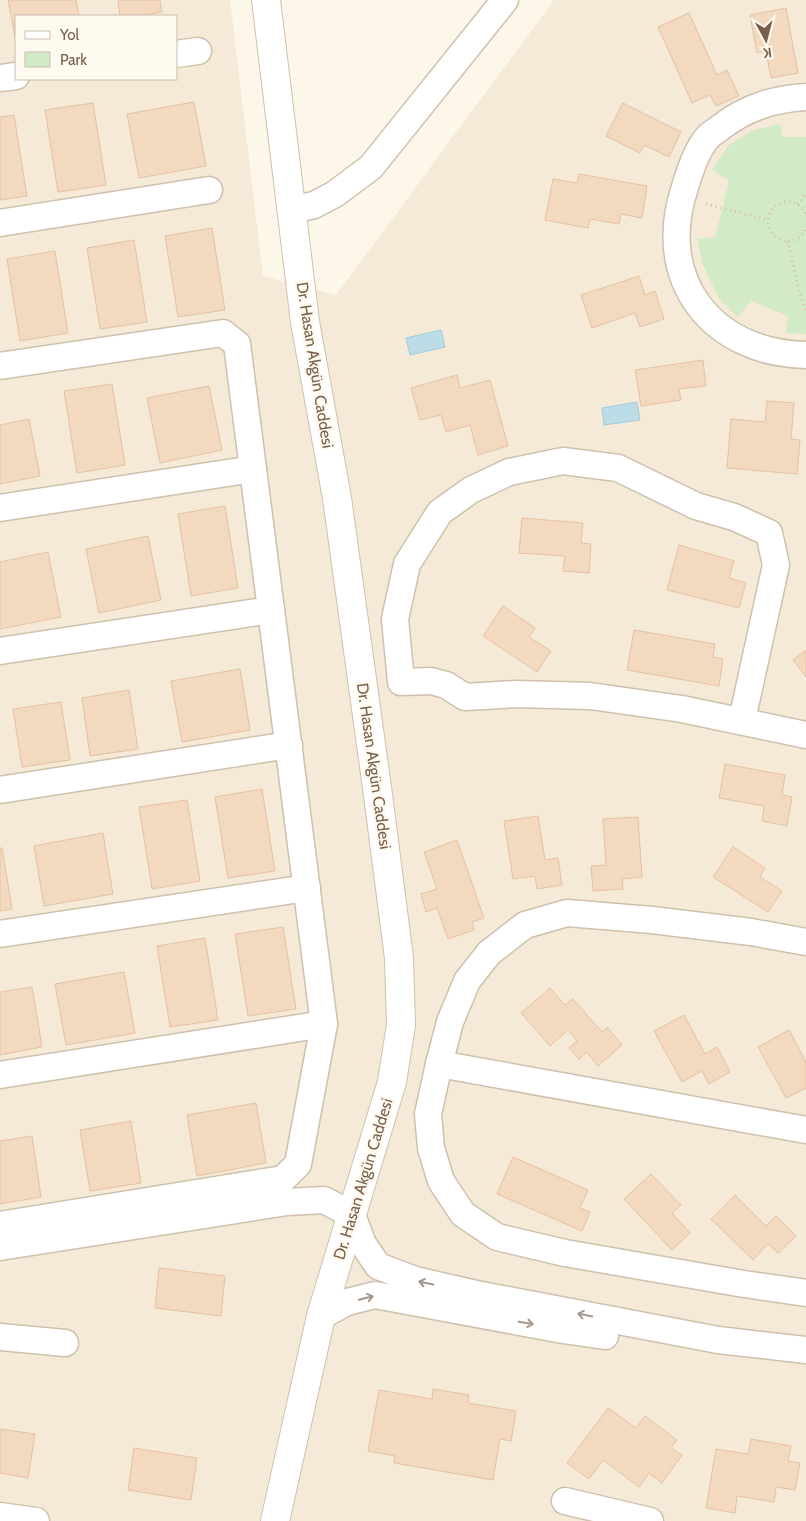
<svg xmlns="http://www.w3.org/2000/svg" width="806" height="1521" viewBox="0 0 806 1521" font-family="Cabin,sans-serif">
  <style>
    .residential { fill: #f5ead7; fill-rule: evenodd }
    .green { fill: #d2ebc6 }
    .water { fill: #bcdde7; stroke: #a2ccd9 }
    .building { fill: #f3d9c0; stroke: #e6c1a0 }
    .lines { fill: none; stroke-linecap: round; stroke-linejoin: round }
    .minor-casing { stroke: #cfc0ad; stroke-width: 29 }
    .tertiary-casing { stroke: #cfc0ad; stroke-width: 30 }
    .path { stroke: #d8bca2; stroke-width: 3; stroke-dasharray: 1 4; stroke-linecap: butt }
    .minor { stroke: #fff; stroke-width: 26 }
    .tertiary { stroke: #fff; stroke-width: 28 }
    .oneway { stroke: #a7978a }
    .labels { text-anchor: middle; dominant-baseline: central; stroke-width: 5; stroke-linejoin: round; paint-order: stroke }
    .street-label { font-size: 16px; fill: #785f4b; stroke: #fffaef }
  </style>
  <rect width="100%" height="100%" fill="#fdf7e9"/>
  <!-- residential -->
  <path class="residential" d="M0,0h230l33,276 73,19 218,-295h252v1521h-806zM16,16h160v63h-160z"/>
  <!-- green -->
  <polygon class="green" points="780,124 783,137 806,137 806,334 786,333 788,316 751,301 738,317 719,299 703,265 697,239 715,237 729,181 712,169 729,145 753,130"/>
  <!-- water -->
  <g class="water">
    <polygon points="441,330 445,347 410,355 406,338"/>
    <polygon points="637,402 640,420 604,425 602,408"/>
  </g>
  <!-- building -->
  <g class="building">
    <polygon points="8,0 76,0 79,16 16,16 16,41"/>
    <polygon points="118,0 160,0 162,12 139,16 120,16"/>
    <polygon points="786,8 798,73 771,78 766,51 757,53 750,15"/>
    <polygon points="689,13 717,75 727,70 739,96 716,106 710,95 692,103 658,27"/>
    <polygon points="194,102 206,166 139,178 127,114"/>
    <polygon points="93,103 106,185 58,192 45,110"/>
    <polygon points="623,103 681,132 669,157 644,145 640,153 606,136"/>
    <polygon points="14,115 27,196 0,200 0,117"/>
    <polygon points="579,174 647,186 642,218 621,214 619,224 590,219 588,228 545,220 553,179 577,183"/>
    <polygon points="212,228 225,310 178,317 165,236"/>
    <polygon points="134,240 147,322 100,329 87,248"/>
    <polygon points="55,251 68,333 20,341 7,259"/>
    <polygon points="639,276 645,295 655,291 664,319 640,327 635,313 592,328 581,295"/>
    <polygon points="703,360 706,386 679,389 681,400 641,406 635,370"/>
    <polygon points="457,375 460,388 490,380 508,446 478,455 470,425 446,432 441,415 420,420 411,388"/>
    <polygon points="112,384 125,465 77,473 64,391"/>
    <polygon points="209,386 222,450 160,463 147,398"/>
    <polygon points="767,401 794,403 791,439 800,440 797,474 727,468 731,419 765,422"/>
    <polygon points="29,419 40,476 0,484 0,425"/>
    <polygon points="225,506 238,588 191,596 178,514"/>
    <polygon points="522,518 583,523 581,543 591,544 589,573 563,571 565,556 519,553"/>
    <polygon points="148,536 161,600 99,613 86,549"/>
    <polygon points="679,545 734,561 729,578 746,583 739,608 667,590"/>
    <polygon points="48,552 61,617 0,629 0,562"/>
    <polygon points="503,606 535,628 529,637 551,651 537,672 483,636"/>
    <polygon points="634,630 715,644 713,657 723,659 719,686 627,670"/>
    <polygon points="806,650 806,677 793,660"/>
    <polygon points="240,669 250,730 182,742 171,681"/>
    <polygon points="129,690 138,749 90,756 82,698"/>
    <polygon points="61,702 70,760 22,767 13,709"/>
    <polygon points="725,764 785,775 782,795 792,797 787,826 762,821 764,806 719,798"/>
    <polygon points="262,789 275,871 228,878 215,797"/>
    <polygon points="187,800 200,881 152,889 139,807"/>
    <polygon points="538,816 545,860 558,858 562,885 537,889 535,876 513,879 504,821"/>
    <polygon points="638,817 642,877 622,879 623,889 593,891 591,866 606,865 603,819"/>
    <polygon points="103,833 113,894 44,906 34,846"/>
    <polygon points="457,840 484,918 472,922 474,930 448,939 437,908 426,912 421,894 437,889 424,852"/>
    <polygon points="733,847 765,868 760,877 782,891 768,912 713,877"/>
    <polygon points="0,848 2,848 12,909 0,911"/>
    <polygon points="283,927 296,1009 248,1016 235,934"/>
    <polygon points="205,938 218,1020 170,1027 157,946"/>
    <polygon points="124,972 135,1033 66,1045 55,984"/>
    <polygon points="32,987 42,1047 0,1055 0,992"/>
    <polygon points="550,988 565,1005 573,999 602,1032 607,1027 622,1045 598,1066 587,1052 579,1059 569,1048 577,1041 568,1030 550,1046 521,1013"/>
    <polygon points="684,1015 705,1054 717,1047 730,1072 709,1084 702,1071 682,1082 654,1031"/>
    <polygon points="789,1030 806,1062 806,1088 786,1098 758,1047"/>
    <polygon points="256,1103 266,1163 197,1176 187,1115"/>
    <polygon points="131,1121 141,1183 90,1191 80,1130"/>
    <polygon points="32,1136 41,1197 0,1204 0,1141"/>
    <polygon points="513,1157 588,1190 580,1208 590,1212 582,1231 497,1194"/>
    <polygon points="651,1174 681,1205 672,1213 690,1233 672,1250 624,1199"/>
    <polygon points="735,1195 766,1226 776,1216 796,1236 778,1253 768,1244 753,1260 711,1219"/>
    <polygon points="159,1268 225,1276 221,1316 155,1308"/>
    <polygon points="433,1389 469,1395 468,1403 516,1411 511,1441 500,1439 493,1480 394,1463 395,1456 368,1451 379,1390 432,1399"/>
    <polygon points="608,1408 636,1428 645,1416 677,1440 671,1448 682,1455 662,1483 649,1473 639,1487 603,1460 589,1479 567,1463"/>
    <polygon points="0,1429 35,1434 28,1478 0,1473"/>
    <polygon points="751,1439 791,1446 788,1461 800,1463 795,1490 776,1487 774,1502 737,1496 735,1513 706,1508 716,1449 748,1454"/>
    <polygon points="134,1448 197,1458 191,1500 128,1490"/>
  </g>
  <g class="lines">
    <!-- minor casing -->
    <g class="minor-casing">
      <g id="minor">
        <polyline points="176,54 198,51"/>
        <polyline points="0,78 16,76"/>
        <path d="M806,97c-32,2 -59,10 -85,30 -3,3 -8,5 -12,9 -12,12 -19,35 -24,51 -31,92 26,166 121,168"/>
        <polyline points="292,210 314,205 335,194 371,167 505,0"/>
        <polyline points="0,223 209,190"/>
        <polyline points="0,366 223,333 237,344 324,1024 298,1164 283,1179 0,1225"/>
        <polyline points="0,508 253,469"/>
        <polyline points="0,651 271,610"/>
        <polyline points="742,720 776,565 769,533 734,517 696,506 618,468 563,461 509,472 471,490 440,512 407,564 395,619 401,682 431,681 446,685 465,697 516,694 590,696 682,709 806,735"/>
        <polyline points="0,790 289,745"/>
        <polyline points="0,934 307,888"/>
        <polyline points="439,1064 450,1022 467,981 489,953 525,925 567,913 652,920 751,932 806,942"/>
        <polyline points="0,1075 324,1024"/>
        <polyline points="806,1130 439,1064 428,1114 431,1148 441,1181 463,1214 497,1237 565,1253 744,1284 806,1293"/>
        <polyline points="0,1247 287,1202 324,1200 352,1215 363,1244 378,1266 415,1280 476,1294 718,1340 806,1350"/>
        <polyline points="321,1316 347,1302 375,1295 563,1330 605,1336"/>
        <polyline points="0,1337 65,1343"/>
        <polyline points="565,1501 650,1521"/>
        <polyline points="0,1516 36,1521"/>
      </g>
    </g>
    <!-- tertiary casing -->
    <g class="tertiary-casing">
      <polyline id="tertiary" points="266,0 305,322 337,498 378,795 399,958 401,1025 392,1082 321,1316 275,1521"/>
    </g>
    <!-- path -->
    <g class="path">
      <polyline points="706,204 768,220"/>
      <polyline points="797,204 806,194"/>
      <path d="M806,213c-19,-28 -52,2 -32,22 3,4 9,6 14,6 8,0 15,-5 18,-12"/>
      <polyline points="788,241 799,291 806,311"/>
    </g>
    <!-- minor -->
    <use href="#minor" class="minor"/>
    <!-- tertiary -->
    <use href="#tertiary" class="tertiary"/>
  </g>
  <!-- one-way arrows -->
  <defs><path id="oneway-shaft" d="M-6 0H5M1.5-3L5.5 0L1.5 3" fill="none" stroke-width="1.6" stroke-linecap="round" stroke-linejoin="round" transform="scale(1.25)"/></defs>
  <g class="oneway">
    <use href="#oneway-shaft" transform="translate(426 1283) rotate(-168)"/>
    <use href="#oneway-shaft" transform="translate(366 1298) rotate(-14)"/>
    <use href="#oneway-shaft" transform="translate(585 1315) rotate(-169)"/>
    <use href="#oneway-shaft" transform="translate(526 1323) rotate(10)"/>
  </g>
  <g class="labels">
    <!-- street labels -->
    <g class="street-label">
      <text transform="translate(315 365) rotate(81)">Dr. Hasan Akgün Caddesi</text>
      <text transform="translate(374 766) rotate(82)">Dr. Hasan Akgün Caddesi</text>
      <text transform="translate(363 1179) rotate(-73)">Dr. Hasan Akgün Caddesi</text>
    </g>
  </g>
  <!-- legend -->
  <rect x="15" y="15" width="162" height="65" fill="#fffaef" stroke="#c9bcad"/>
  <rect x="25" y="31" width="25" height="8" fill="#ffffff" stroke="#c9bcad"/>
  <text x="60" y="40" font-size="15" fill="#785f4b">Yol</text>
  <rect x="25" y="52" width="25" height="15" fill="#d2ebc6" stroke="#c9bcad"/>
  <text x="60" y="65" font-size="15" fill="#785f4b">Park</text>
  <!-- north arrow -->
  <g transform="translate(766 40) rotate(173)" stroke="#fffaef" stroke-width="4" paint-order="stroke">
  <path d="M0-4L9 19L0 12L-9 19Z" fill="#785f4b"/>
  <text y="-8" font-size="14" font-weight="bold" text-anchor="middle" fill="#785f4b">K</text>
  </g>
</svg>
